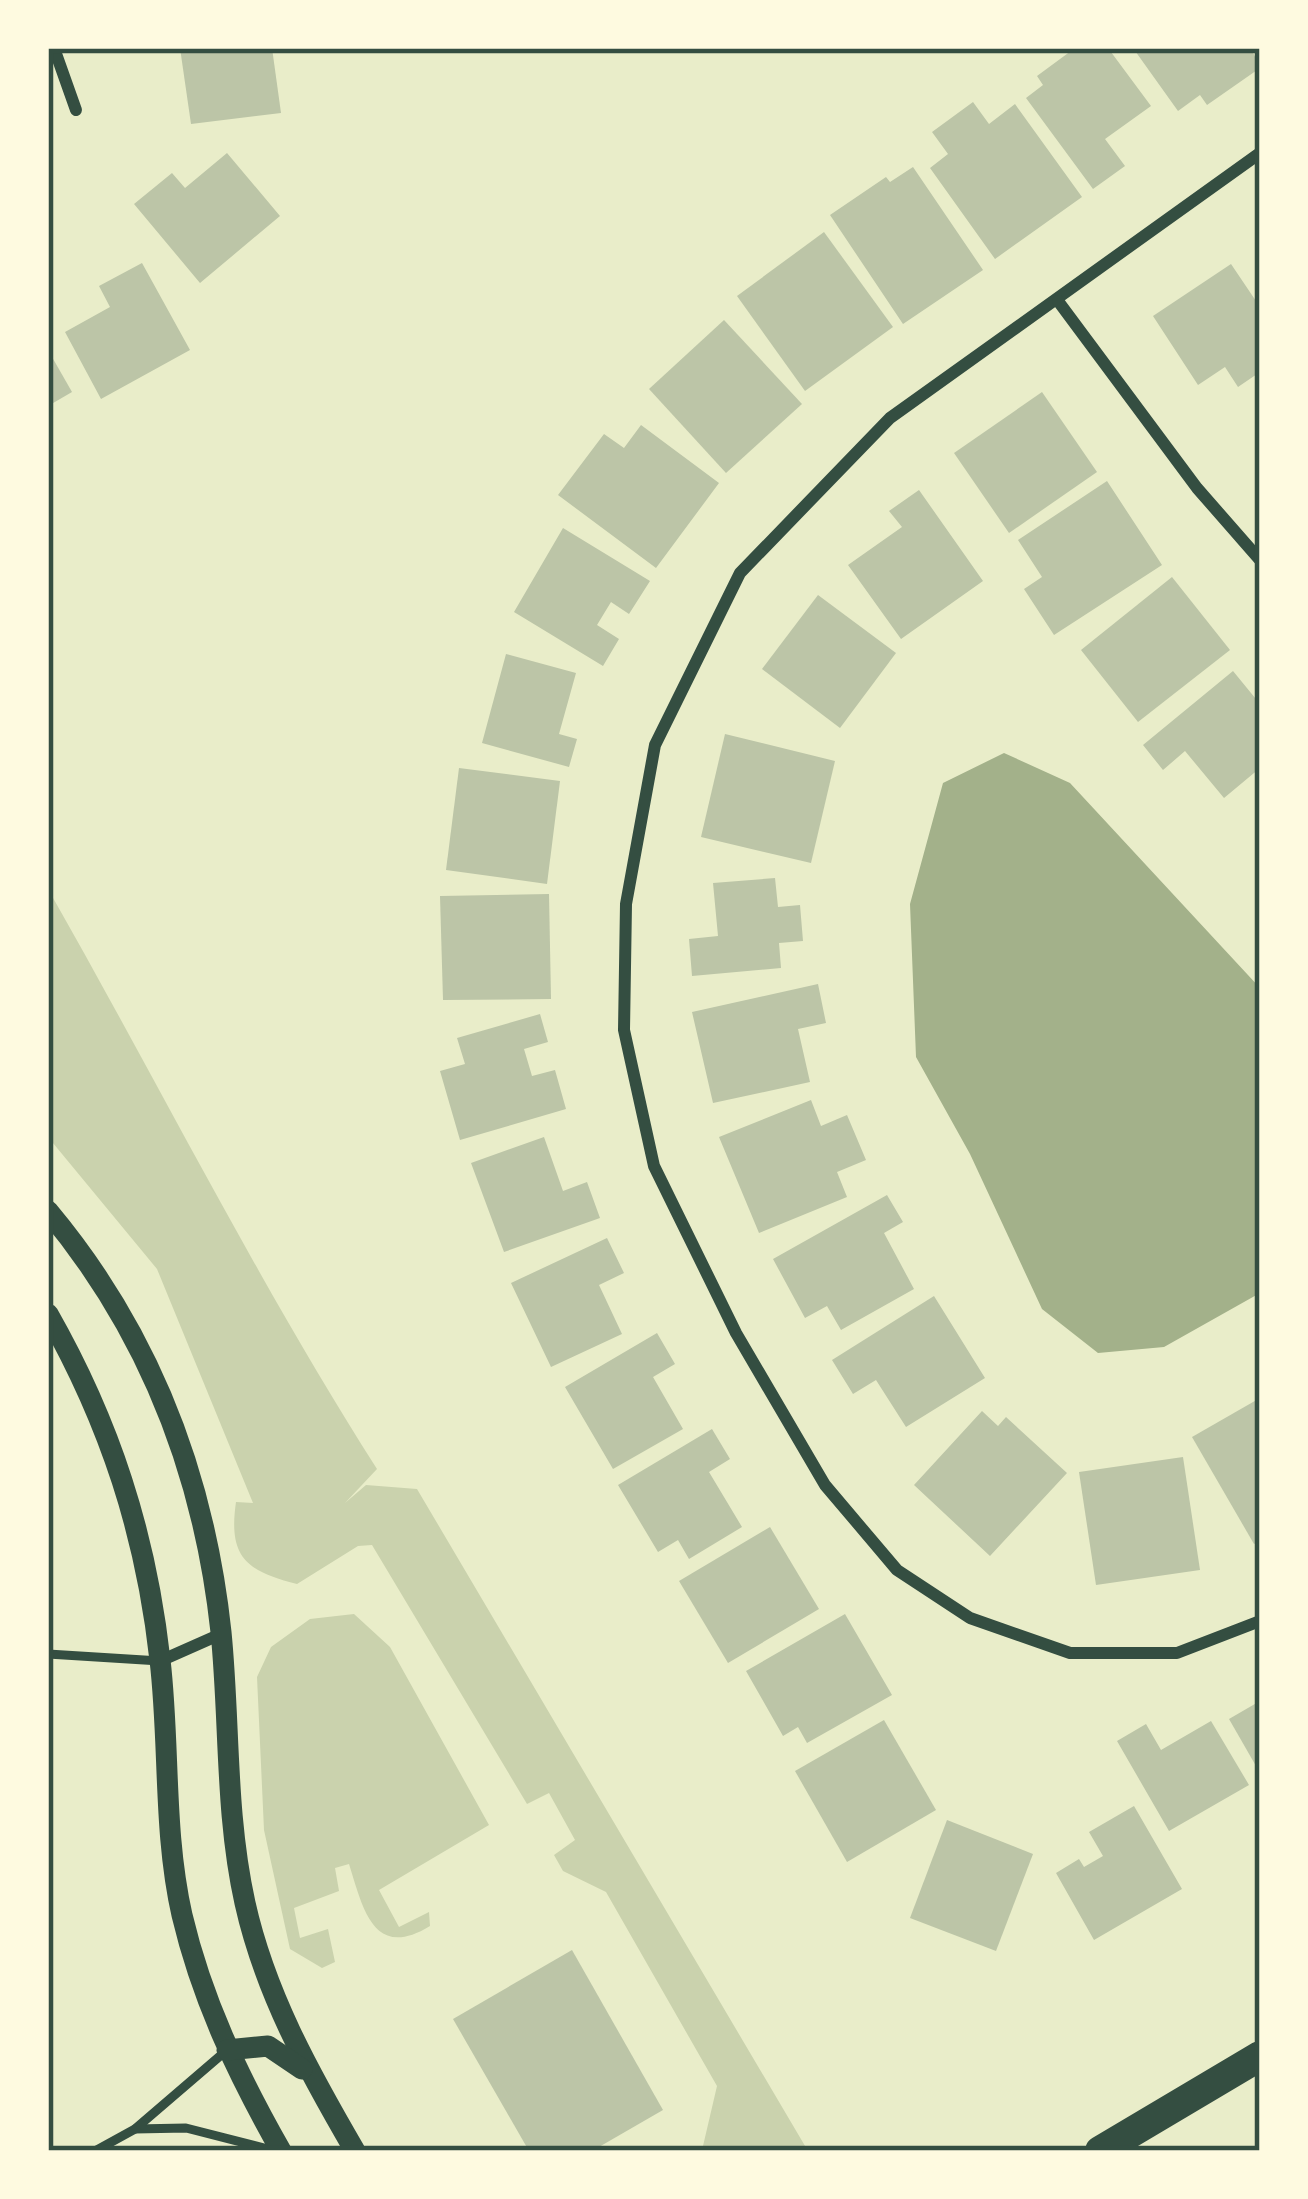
<svg xmlns="http://www.w3.org/2000/svg" width="1308" height="2199" viewBox="0 0 1308 2199" font-family="'DM Sans',sans-serif">
  <style>
    .green { fill: #cad2ad }
    .water { fill: #a3b18a }
    .building { fill: #bcc5a7 }
    .lines { fill: none; stroke-linecap: round; stroke-linejoin: round }
    .service { stroke: #344e41; stroke-width: 9 }
    .minor { stroke: #344e41; stroke-width: 12 }
    .tertiary { stroke: #344e41; stroke-width: 21 }
    .trunk { stroke: #344e41; stroke-width: 30 }
    .neatline { fill: none; stroke: #344e41; stroke-width: 4.5 }
  </style>
  <rect width="100%" height="100%" fill="#e9edc9"/>
  <!-- green -->
  <g class="green">
    <path d="M48,889c110,193 209,392 329,580l-32,34 21,-18 51,4 391,662h-113l8,-5 14,-60 -111,-194 -43,-21 -9,-16 21,-15 -26,-47 -22,11 -155,-259 -14,1 -61,38c-51,-13 -69,-27 -61,-82l17,1 -96,-234 -109,-132z"/>
    <path d="M354,1614l36,33 99,178 -110,65 20,37 30,-15 1,14c-57,35 -67,-18 -81,-62l-14,4 4,23 -45,17 6,30 28,-9 7,33 -13,6 -32,-19 -26,-119 -7,-153 14,-30 39,-28z"/>
  </g>
  <!-- water -->
  <polygon class="water" points="1004,753 1070,783 1260,988 1260,1293 1164,1347 1098,1353 1042,1309 970,1154 916,1057 910,904 943,783"/>
  <!-- building -->
  <g class="building">
    <polygon points="180,48 272,48 281,113 191,124"/>
    <polygon points="1075,48 1108,48 1151,106 1105,139 1125,166 1093,189 1026,98 1043,85 1037,76"/>
    <polygon points="1133,48 1251,48 1260,68 1207,105 1200,95 1178,111"/>
    <polygon points="973,102 989,124 1015,104 1082,197 995,259 930,168 948,154 932,132"/>
    <polygon points="227,153 280,216 200,283 134,204 172,173 185,188"/>
    <polygon points="913,167 983,270 903,324 830,215 886,177 890,182"/>
    <polygon points="824,232 893,327 805,391 737,296"/>
    <polygon points="142,263 190,350 101,399 65,332 110,307 99,286"/>
    <polygon points="1231,264 1260,307 1260,372 1238,387 1225,367 1198,385 1153,316"/>
    <polygon points="724,320 802,404 726,473 649,389"/>
    <polygon points="48,350 72,392 48,406"/>
    <polygon points="1042,392 1097,472 1009,533 954,453"/>
    <polygon points="641,425 719,483 656,568 558,495 604,434 624,448"/>
    <polygon points="1107,481 1162,565 1054,635 1024,589 1042,577 1018,540"/>
    <polygon points="919,490 983,581 901,639 848,565 902,527 889,511"/>
    <polygon points="563,528 650,581 629,614 611,602 597,625 619,639 603,666 514,612"/>
    <polygon points="1172,577 1230,650 1138,722 1081,650"/>
    <polygon points="818,595 896,653 840,728 762,669"/>
    <polygon points="506,654 576,673 559,734 577,739 569,767 482,743"/>
    <polygon points="1233,671 1260,704 1260,768 1224,798 1185,751 1163,770 1143,745"/>
    <polygon points="725,734 835,761 811,863 701,837"/>
    <polygon points="459,768 560,781 547,884 446,870"/>
    <polygon points="775,878 778,907 800,905 803,941 779,943 781,968 692,976 689,939 718,936 713,883"/>
    <polygon points="549,894 551,999 443,1000 440,896"/>
    <polygon points="818,984 826,1023 798,1029 810,1082 713,1103 692,1012"/>
    <polygon points="540,1014 548,1042 524,1049 532,1076 555,1070 566,1109 460,1140 440,1071 465,1064 457,1038"/>
    <polygon points="811,1100 821,1126 847,1115 866,1160 837,1172 847,1197 759,1233 719,1137"/>
    <polygon points="544,1137 563,1191 587,1182 600,1218 504,1252 471,1163"/>
    <polygon points="887,1195 903,1222 884,1233 914,1289 841,1330 827,1306 805,1318 773,1259"/>
    <polygon points="607,1238 624,1273 599,1285 622,1334 551,1367 511,1283"/>
    <polygon points="934,1296 985,1378 906,1427 876,1380 853,1394 832,1360"/>
    <polygon points="657,1333 675,1364 653,1377 683,1429 613,1469 565,1387"/>
    <polygon points="1260,1398 1260,1541 1254,1544 1192,1437"/>
    <polygon points="982,1411 998,1426 1006,1417 1067,1473 990,1556 914,1485"/>
    <polygon points="712,1429 730,1459 709,1472 742,1527 689,1559 678,1540 658,1552 618,1485"/>
    <polygon points="1183,1457 1200,1570 1096,1585 1079,1472"/>
    <polygon points="770,1527 819,1609 728,1663 679,1581"/>
    <polygon points="845,1614 892,1695 807,1743 798,1727 783,1736 746,1671"/>
    <polygon points="1260,1701 1260,1773 1229,1719"/>
    <polygon points="884,1720 936,1810 847,1862 795,1771"/>
    <polygon points="1211,1721 1249,1785 1169,1831 1117,1741 1146,1724 1161,1750"/>
    <polygon points="1134,1806 1182,1889 1094,1940 1056,1873 1079,1859 1084,1867 1103,1856 1089,1832"/>
    <polygon points="947,1820 1033,1854 996,1951 910,1918"/>
    <polygon points="572,1950 663,2110 592,2151 529,2151 453,2019"/>
  </g>
  <g class="lines">
    <!-- service -->
    <g class="service">
      <polyline points="48,1654 160,1661"/>
      <polyline points="135,2129 186,2128 276,2151"/>
      <polyline points="95,2151 135,2129 227,2050"/>
    </g>
    <!-- minor -->
    <g class="minor">
      <polyline points="54,48 76,110"/>
      <polyline points="1260,153 890,418 740,573 655,745 626,904 624,1030 654,1166 736,1333 825,1485 897,1570 970,1618 1070,1653 1177,1653 1260,1621"/>
      <polyline points="1058,301 1197,488 1260,560"/>
      <polyline points="160,1661 221,1634"/>
    </g>
    <!-- tertiary -->
    <g class="tertiary">
      <path d="M48,1211c102,122 156,263 173,421 9,90 4,181 24,271 20,90 64,169 110,248"/>
      <path d="M48,1314c62,109 98,220 112,346 10,85 3,171 22,255 20,85 56,160 99,236"/>
      <polyline points="227,2050 268,2046 302,2069"/>
    </g>
    <!-- trunk -->
    <polyline class="trunk" points="1100,2151 1260,2056"/>
  </g>
  <!-- border -->
  <rect width="1308" height="2199" fill="none" stroke="#fefae0" stroke-width="102"/>
  <rect x="51" y="51" width="1206" height="2097" class="neatline"/>
</svg>
